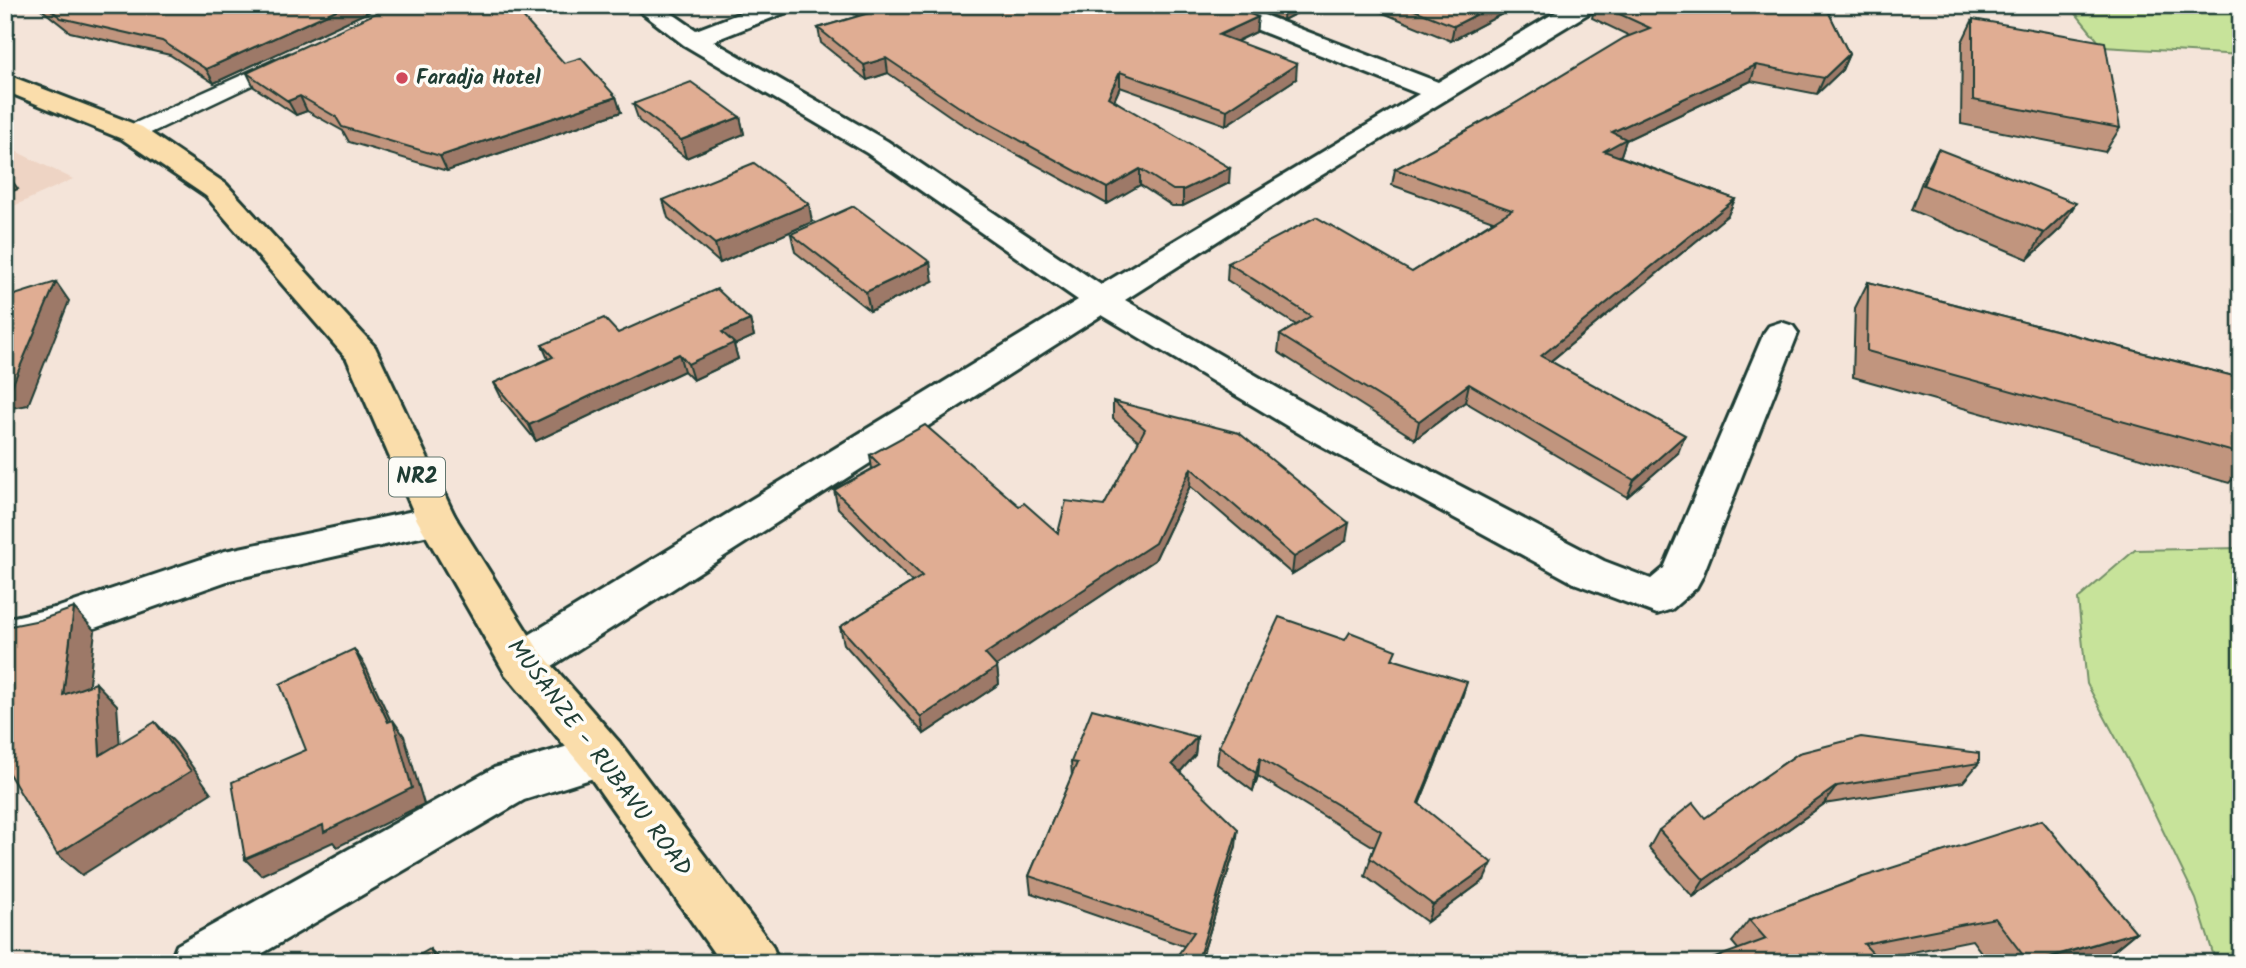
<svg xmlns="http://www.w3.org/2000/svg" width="2246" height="968" viewBox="0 0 2246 968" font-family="Kalam,sans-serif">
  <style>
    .built { fill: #eed4c4 }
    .green { fill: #c7e39a; stroke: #739067; stroke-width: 2 }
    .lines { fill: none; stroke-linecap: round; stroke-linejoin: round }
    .lane-casing { stroke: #1f3d34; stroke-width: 5 }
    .street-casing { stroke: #1f3d34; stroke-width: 6 }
    .highway-casing { stroke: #1f3d34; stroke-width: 6 }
    .lane { fill: #fdfcf7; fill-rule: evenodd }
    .street { fill: #fdfcf7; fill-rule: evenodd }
    .highway { fill: #faddab; fill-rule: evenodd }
    .wall { fill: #c1957e; stroke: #1f3d34; stroke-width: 2 }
    .shaded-wall { fill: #9d7967; stroke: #1f3d34; stroke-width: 2 }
    .building { fill: #e0ad93; stroke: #1f3d34; stroke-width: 2 }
    .poi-dot { fill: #d1495b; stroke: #fdfcf7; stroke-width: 2.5 }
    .labels { text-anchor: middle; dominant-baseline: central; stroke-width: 7; stroke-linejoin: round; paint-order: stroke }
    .far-poi-label { font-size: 21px; font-weight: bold; fill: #1f3d34; stroke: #fdfcf7; text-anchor: start }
    .shield { fill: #fdfcf7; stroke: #62766e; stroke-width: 2 }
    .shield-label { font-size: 23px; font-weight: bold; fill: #1f3d34 }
    .street-label { font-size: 24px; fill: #1f3d34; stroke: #fdfcf7 }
  </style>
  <rect width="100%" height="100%" fill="#f4e4d9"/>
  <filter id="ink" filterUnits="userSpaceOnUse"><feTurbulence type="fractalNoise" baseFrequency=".0143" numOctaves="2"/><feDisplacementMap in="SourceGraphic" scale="14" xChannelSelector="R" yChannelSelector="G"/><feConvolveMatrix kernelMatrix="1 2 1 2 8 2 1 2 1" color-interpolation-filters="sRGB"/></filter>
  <g filter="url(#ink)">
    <!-- built -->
    <polygon class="built" points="5,146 73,179 5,210"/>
    <!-- green -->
    <g class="green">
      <polygon points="2069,5 2241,5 2241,55 2103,47"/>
      <polygon points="2241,548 2241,963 2216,963 2196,899 2138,779 2087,684 2078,599 2135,550"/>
    </g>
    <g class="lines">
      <!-- lane casing -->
      <g class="lane-casing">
        <polygon id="lane" points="289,54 296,56 299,60 296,64 140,138 124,138 121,133 124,128"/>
      </g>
      <!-- street casing -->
      <g class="street-casing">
        <g id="street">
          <polygon points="632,5 660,5 696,30 761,5 796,5 792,10 713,41 887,141 1101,285 1419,94 1208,10 1204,5 1238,5 1438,82 1568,5 1598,5 1594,10 1307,184 1125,300 1328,417 1604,561 1651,579 1664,568 1764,333 1769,326 1781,322 1793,326 1798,333 1702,577 1696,588 1672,609 1657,614 1574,583 1302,435 1102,315 538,675 522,680 506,675 500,662 506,649 1078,300 867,153 684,45"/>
          <polygon points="437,506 451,510 457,520 451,530 230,580 61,640 5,653 5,619 59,607 225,551"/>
          <polygon points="602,736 619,742 625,756 619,770 524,800 246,963 170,963 177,945 494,768"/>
        </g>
      </g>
      <!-- highway casing -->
      <g class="highway-casing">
        <polygon id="highway" points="5,74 142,127 226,184 375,347 455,517 538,649 619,742 772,945 779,963 721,963 585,770 506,675 417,520 347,359 206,196 122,139 5,91"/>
      </g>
      <!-- lane -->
      <use href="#lane" class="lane"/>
      <!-- street -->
      <use href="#street" class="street"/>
      <!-- highway -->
      <use href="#highway" class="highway"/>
    </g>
    <!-- wall -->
    <g class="wall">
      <polygon points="36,5 383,5 214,83 170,55 70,32"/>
      <polygon points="832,5 1227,5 1258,17 1256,32 1236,42 1296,79 1226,125 1120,87 1114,100 1229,183 1183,206 1172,206 1140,185 1107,204 960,123 888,73 867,80 821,43 818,28 859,16"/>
      <polygon points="1246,5 1313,5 1283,20"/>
      <polygon points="1364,5 1519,5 1451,41"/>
      <polygon points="1595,5 1825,5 1849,54 1842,70 1817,94 1751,81 1626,140 1621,155 1619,156 1735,199 1728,215 1551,361 1678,453 1627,497 1465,402 1415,439 1278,352 1280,335 1296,325 1227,280 1228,263 1412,272 1493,221 1392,185 1395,169 1506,109 1630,36 1592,18"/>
      <polygon points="1973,19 2120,128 2105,152 1961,124 1962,42"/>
      <polygon points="564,63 616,97 621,112 447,171 349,142 343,131 307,111 296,115 254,87 247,73"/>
      <polygon points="633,104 740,117 744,134 686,158 639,121"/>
      <polygon points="1938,149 2061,228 2028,259 1911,210 1925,174"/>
      <polygon points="663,200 812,222 720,263 668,218"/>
      <polygon points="791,234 933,281 870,311 795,252"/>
      <polygon points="1868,282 2241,378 2241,471 2229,483 1853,377 1855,308"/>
      <polygon points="750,320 754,336 734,345 738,359 693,380 684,371 536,441 502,399 494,383 548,359 542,345 618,333"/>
      <polygon points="1113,401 1346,541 1292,574 1190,486 1155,560 996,665 997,667 999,684 924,734 844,644 840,627 912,582 838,508 834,490 872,469 870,455 1019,506 1058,533 1104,506 1139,441 1113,419"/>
      <polygon points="1394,659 1461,701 1419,804 1484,880 1427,922 1365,876 1374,847 1258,776 1253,791 1217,764 1219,746"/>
      <polygon points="1197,737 1195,755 1180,772 1236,846 1200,963 1184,946 1031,893 1029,876 1072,776 1071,762"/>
      <polygon points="1799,753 1979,763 1963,782 1824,804 1693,897 1649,848 1659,830 1705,818"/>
      <polygon points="1863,877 2136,932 2109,954 2079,963 1989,963 1972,940 1878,959 1738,949 1732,942 1749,920"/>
    </g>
    <!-- shaded-wall -->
    <g class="shaded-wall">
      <polygon points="347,5 383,5 214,83 206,69"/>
      <polygon points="1284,5 1313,5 1283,20"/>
      <polygon points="1495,5 1519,5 1451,41 1454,26"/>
      <polygon points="1258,17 1256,32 1218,50 1219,35"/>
      <polygon points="1849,54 1842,70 1817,94 1824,78"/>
      <polygon points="886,58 888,73 867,80 864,65"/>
      <polygon points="1297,64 1296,79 1226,125 1227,110"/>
      <polygon points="1756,65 1751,81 1626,140 1621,155 1599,168 1604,151 1612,132"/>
      <polygon points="1120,72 1120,87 1109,112 1108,97"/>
      <polygon points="300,96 307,111 296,115 288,101"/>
      <polygon points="616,97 621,112 447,171 440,156"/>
      <polygon points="740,117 744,134 686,158 681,140"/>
      <polygon points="1230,168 1229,183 1183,206 1183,190"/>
      <polygon points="1140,169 1140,185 1107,204 1107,188"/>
      <polygon points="5,171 18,189 5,194"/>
      <polygon points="1735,199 1728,215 1536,373 1541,356"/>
      <polygon points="2076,203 2061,228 2028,259 2044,233"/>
      <polygon points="809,204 812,222 720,263 715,244"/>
      <polygon points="930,262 933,281 870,311 866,292"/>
      <polygon points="56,282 69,301 28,405 5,409 5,387"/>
      <polygon points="750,320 754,336 734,345 738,359 693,380 688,364 722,332"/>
      <polygon points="679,354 684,371 536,441 529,425"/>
      <polygon points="1469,384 1465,402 1415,439 1419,421"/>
      <polygon points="1685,435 1678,453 1627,497 1634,480"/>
      <polygon points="1191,468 1190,486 1155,560 987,672 985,654"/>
      <polygon points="1349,523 1346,541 1292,574 1294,557"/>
      <polygon points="74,608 95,631 85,717 63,695"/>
      <polygon points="354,649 365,665 396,732 393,720 404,736 424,804 337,847 333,842 261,875 245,859 388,722"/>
      <polygon points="997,667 999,684 924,734 921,717"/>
      <polygon points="1467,682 1461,701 1412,821 1418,803"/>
      <polygon points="96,683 117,705 122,777 100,755"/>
      <polygon points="155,722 176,744 211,793 82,875 57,854"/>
      <polygon points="1197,737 1195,755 1171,782 1172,764"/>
      <polygon points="1260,758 1258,776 1253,791 1256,773"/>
      <polygon points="1837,786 1824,804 1693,897 1704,880"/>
      <polygon points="1238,829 1236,846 1200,963 1197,963"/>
      <polygon points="1492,863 1484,880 1427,922 1433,905"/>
      <polygon points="2136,932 2109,954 2079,963 2031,963"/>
      <polygon points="430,949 443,963 436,963"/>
    </g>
    <!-- building -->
    <g class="building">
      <polygon points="45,5 347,5 206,69 162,41 61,18"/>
      <polygon points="393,5 512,5 564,63 581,58 616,97 440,156 342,127 336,117 300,96 288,101 247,73"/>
      <polygon points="867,5 1226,5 1258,17 1219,35 1297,64 1227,110 1120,72 1108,97 1230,168 1183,190 1173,190 1140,169 1107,188 959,107 886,58 864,65 818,28 879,10"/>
      <polygon points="1402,5 1495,5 1454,26"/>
      <polygon points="1600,5 1825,5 1849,54 1824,78 1756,65 1612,132 1626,139 1604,151 1735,199 1541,356 1685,435 1634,480 1469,384 1419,421 1280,335 1311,316 1228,263 1316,217 1412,272 1512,210 1395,169 1506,109 1624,38 1650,28"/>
      <polygon points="1973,19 2105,42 2120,128 1973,100"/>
      <polygon points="691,82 740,117 681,140 633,104"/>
      <polygon points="1938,149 2076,203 2044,233 1923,185"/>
      <polygon points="754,163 809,204 715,244 663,200"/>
      <polygon points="854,206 930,262 866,292 791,234"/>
      <polygon points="56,282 12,386 5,387 5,298"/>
      <polygon points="1868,282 2241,378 2241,454 1867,351"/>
      <polygon points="717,289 750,320 722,332 734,343 688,364 679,354 529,425 494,383 553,357 542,345 604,318 618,333"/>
      <polygon points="1113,401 1239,433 1349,523 1294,557 1191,468 1155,543 985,654 997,667 921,717 840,627 922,576 834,490 880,465 870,455 925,425 1019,506 1024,503 1058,533 1066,501 1104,506 1145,429"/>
      <polygon points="74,608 63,695 96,683 100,755 155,722 191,771 57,854 5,767 5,627 40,620"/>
      <polygon points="1279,617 1345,640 1350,632 1396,650 1392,659 1467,682 1418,803 1492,863 1433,905 1370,858 1381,831 1260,758 1256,773 1219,746"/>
      <polygon points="354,649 388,722 393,720 412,788 324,832 323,825 245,859 232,782 306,750 280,684"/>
      <polygon points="1092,709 1197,737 1172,764 1238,829 1197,963 1172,963 1194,932 1029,876 1077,763 1071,762"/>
      <polygon points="1861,737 1979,753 1979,763 1837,786 1704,880 1659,830 1693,803 1705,818 1799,753"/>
      <polygon points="2042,820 2136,932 2029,963 1995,918 1864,944 1882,963 1701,963 1766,939 1749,920 1863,877"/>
      <polygon points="430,949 436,963 406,963"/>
    </g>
  </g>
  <!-- markers -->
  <circle class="poi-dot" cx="402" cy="78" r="7"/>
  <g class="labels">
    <!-- far-poi labels -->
    <g class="far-poi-label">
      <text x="416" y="78">Faradja Hotel</text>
    </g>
    <!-- shield labels -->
    <rect class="shield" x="389" y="457.5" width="56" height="39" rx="5"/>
    <g class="shield-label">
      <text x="417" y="477">NR2</text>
    </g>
    <!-- street labels -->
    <g class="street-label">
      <text transform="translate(599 758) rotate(53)">MUSANZE - RUBAVU ROAD</text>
    </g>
  </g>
  <!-- margin -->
  <rect width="2246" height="968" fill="none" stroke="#fdfcf7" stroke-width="28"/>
  <rect x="14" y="14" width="2218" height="940" fill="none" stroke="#1f3d34" stroke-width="2.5" filter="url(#ink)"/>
</svg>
